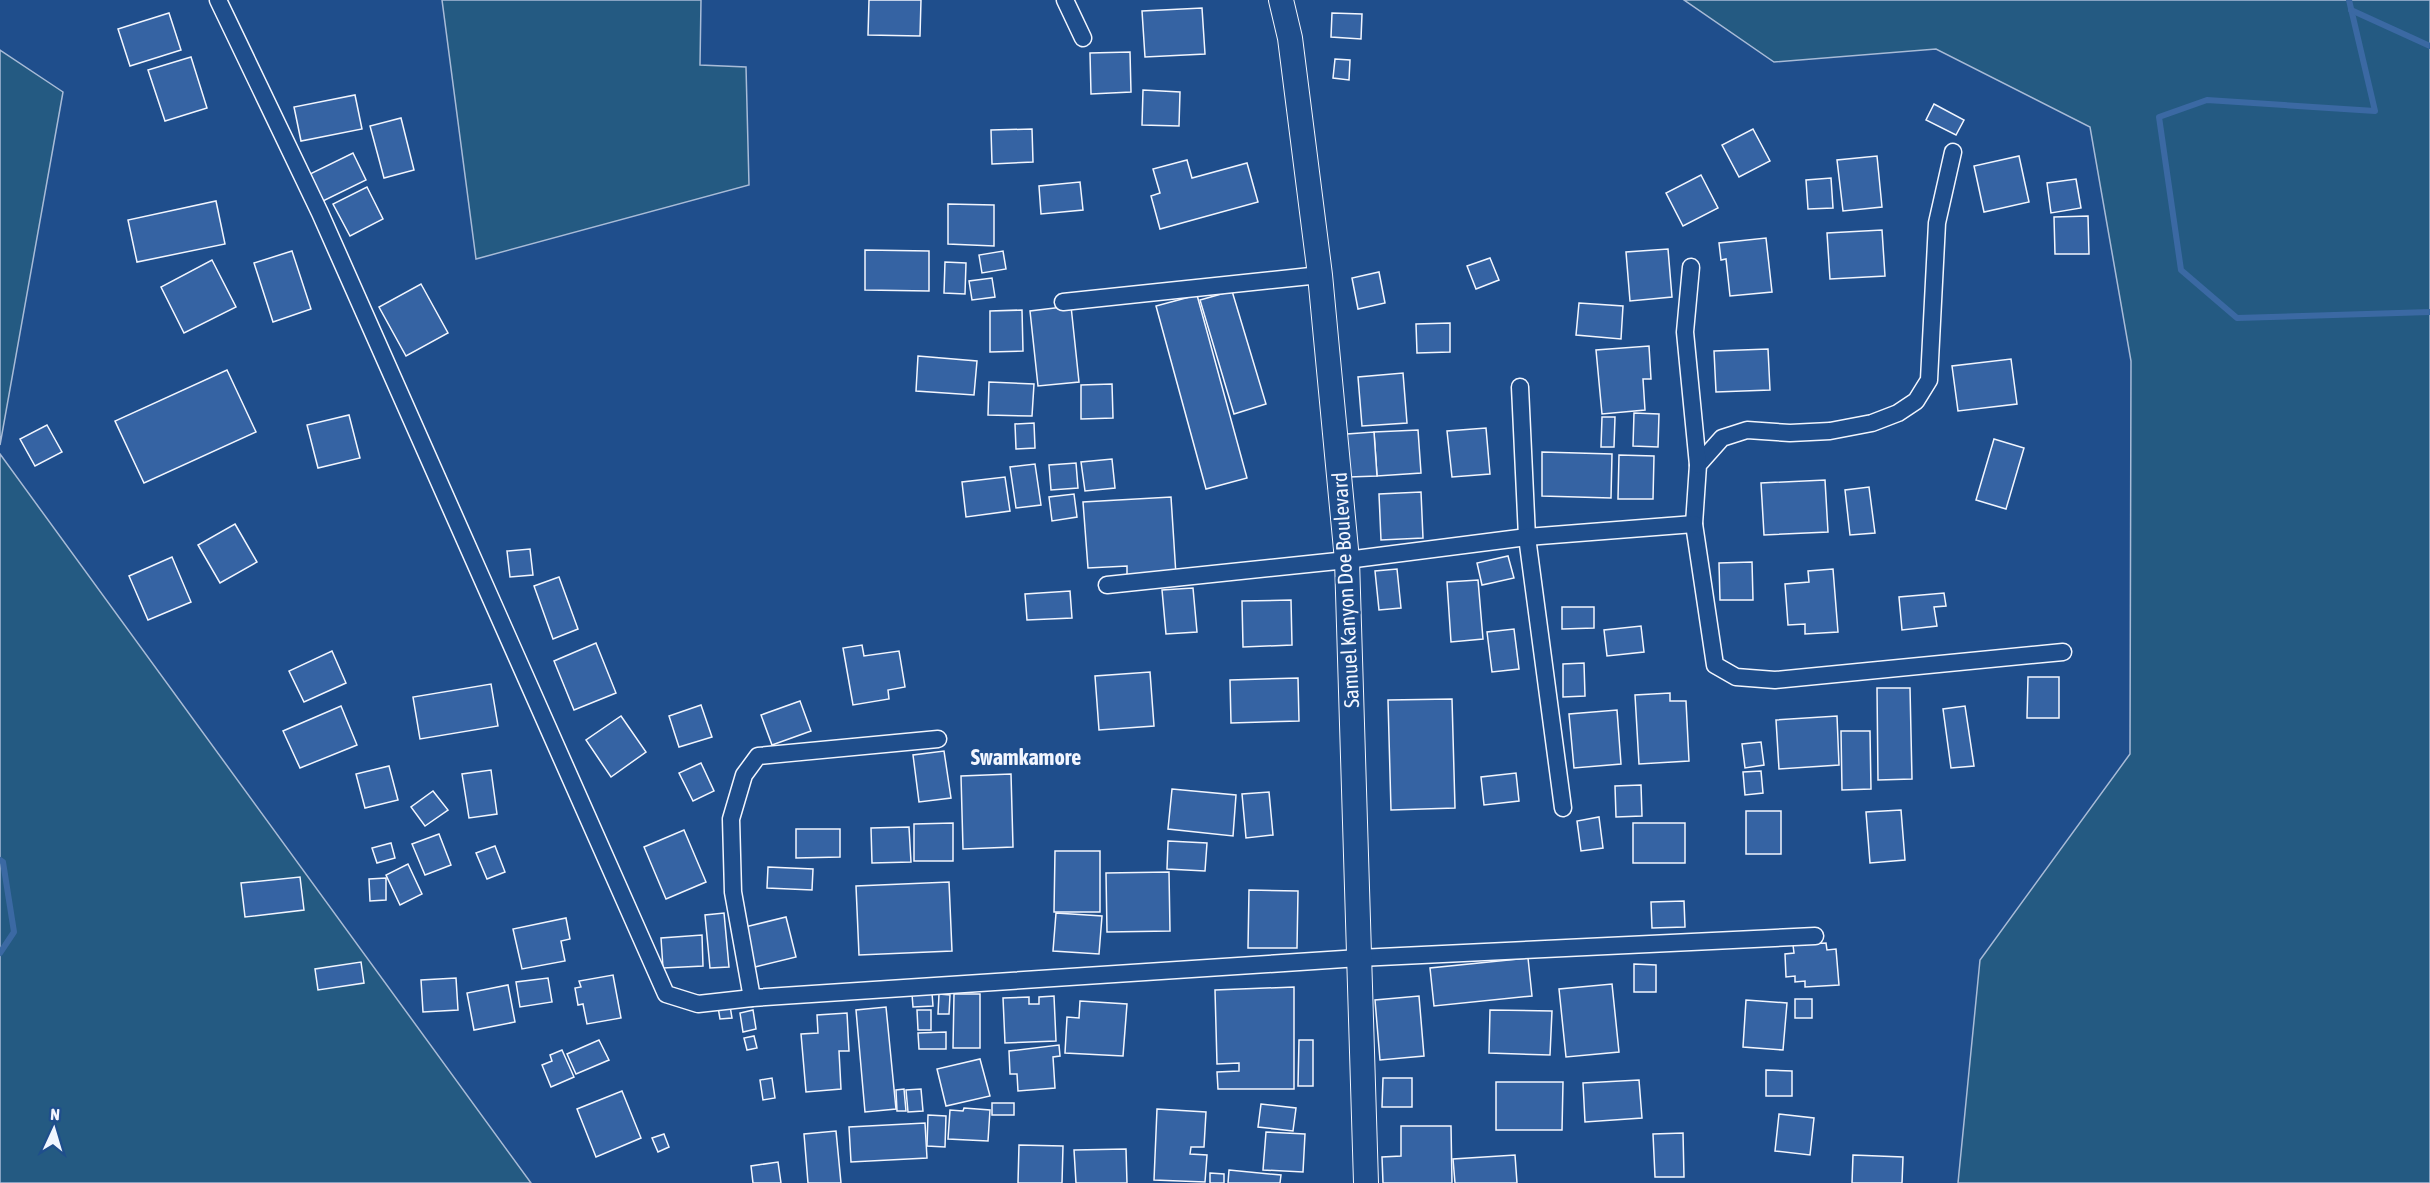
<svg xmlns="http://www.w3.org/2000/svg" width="2430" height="1183" viewBox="0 0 2430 1183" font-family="'Asap Condensed',sans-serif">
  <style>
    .green { fill: #245a82; stroke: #a8bbd7; stroke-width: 1.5 }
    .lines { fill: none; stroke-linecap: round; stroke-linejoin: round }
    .stream { stroke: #3b69a3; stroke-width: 6 }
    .building { fill: #3563a3; stroke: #f2f6ff; stroke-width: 1.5 }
    .street-casing { stroke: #f2f6ff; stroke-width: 19 }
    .secondary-casing { stroke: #f2f6ff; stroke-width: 26 }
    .street { stroke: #1f4e8c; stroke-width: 16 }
    .secondary { stroke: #1f4e8c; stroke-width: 24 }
    .labels { text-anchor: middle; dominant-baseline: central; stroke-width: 4.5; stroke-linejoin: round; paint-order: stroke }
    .street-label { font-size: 21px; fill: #f2f6ff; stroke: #1f4e8c }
    .neighbourhood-label { font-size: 22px; font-weight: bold; fill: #f2f6ff; stroke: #1f4e8c }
  </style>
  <rect width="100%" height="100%" fill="#1f4e8c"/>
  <!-- green -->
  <g class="green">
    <polygon points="442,0 701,0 700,65 746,67 749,185 476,259"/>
    <polygon points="1684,0 2430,0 2430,1183 1958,1183 1980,960 2130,754 2131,361 2090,127 1936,49 1774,62"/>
    <polygon points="0,50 63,92 0,445"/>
    <polygon points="0,454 531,1183 0,1183"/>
  </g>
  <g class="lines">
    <!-- stream -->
    <g class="stream">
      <polyline points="2349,0 2375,111 2207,100 2159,117 2181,270 2237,318 2430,312"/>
      <polyline points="2351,10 2430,46"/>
      <polyline points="0,860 3,862 14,932 0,953"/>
    </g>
  </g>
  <!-- building -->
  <g class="building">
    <polygon points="869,0 921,0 920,36 868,35"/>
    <polygon points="1202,8 1205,54 1145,57 1142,11"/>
    <polygon points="169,13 181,50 130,66 118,29"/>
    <polygon points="1332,13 1362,14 1361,39 1331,37"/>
    <polygon points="1130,52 1131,92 1091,94 1090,53"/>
    <polygon points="191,57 207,108 165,121 148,70"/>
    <polygon points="1335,59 1350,60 1349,80 1333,78"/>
    <polygon points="1143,90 1180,92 1179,126 1142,125"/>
    <polygon points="355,95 362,129 301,141 294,107"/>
    <polygon points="1934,104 1964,120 1956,135 1926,120"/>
    <polygon points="401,118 414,170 384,178 370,126"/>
    <polygon points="1032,129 1033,162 992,164 991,130"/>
    <polygon points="1753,129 1770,161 1739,177 1722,145"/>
    <polygon points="353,153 366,180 323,201 310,174"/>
    <polygon points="1877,156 1882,207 1843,211 1837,160"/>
    <polygon points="2019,156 2029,202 1984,212 1974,166"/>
    <polygon points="1187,160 1192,178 1247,163 1258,202 1160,229 1151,196 1160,193 1153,169"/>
    <polygon points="1701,175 1718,208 1683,226 1666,193"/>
    <polygon points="1831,178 1833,208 1808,209 1806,180"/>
    <polygon points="2076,179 2081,208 2051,213 2047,183"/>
    <polygon points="1080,182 1083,210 1041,214 1039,186"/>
    <polygon points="367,187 383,219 350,236 333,204"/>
    <polygon points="216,201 225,244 137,262 128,220"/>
    <polygon points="948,204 994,205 994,246 948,244"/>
    <polygon points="2088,216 2089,254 2055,254 2054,217"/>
    <polygon points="1882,230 1885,276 1830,279 1827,233"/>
    <polygon points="1766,238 1772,292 1730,296 1726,259 1721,260 1719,243"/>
    <polygon points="1668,249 1672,297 1630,301 1626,252"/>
    <polygon points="865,250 929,251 929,291 865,290"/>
    <polygon points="292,251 311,309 273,322 254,263"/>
    <polygon points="1003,251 1006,269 982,273 979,255"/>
    <polygon points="1490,258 1499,280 1476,289 1467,266"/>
    <polygon points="212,260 236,307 184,333 161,287"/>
    <polygon points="945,262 966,263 965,294 944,293"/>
    <polygon points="1379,272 1385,303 1358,309 1352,278"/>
    <polygon points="992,278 995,297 972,300 969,281"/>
    <polygon points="421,284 448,333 406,356 379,307"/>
    <polygon points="1232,291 1266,404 1234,414 1200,300"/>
    <polygon points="1197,295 1247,478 1206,489 1156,306"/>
    <polygon points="1579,303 1623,306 1621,339 1576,335"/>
    <polygon points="1071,306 1079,382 1038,386 1030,311"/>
    <polygon points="1022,310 1023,351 990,352 990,311"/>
    <polygon points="1450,323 1450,352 1417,353 1416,324"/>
    <polygon points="1649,346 1651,379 1643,379 1645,410 1602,414 1596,350"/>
    <polygon points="1768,349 1770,390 1716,392 1714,351"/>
    <polygon points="918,356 977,361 974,395 916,391"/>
    <polygon points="2011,359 2017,404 1958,411 1952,366"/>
    <polygon points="227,370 256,432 144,483 115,421"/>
    <polygon points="1403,373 1407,423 1362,426 1358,377"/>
    <polygon points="989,382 1034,384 1032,416 988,415"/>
    <polygon points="1112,384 1113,418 1081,419 1081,385"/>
    <polygon points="1634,413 1659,414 1658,447 1633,446"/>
    <polygon points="349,415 360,458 318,468 307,425"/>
    <polygon points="1602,417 1615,417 1614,447 1601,447"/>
    <polygon points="1034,423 1035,448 1016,449 1015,424"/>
    <polygon points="47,425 62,452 35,466 20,439"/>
    <polygon points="1486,428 1490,474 1452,477 1447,431"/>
    <polygon points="1418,430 1421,473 1377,476 1374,432"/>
    <polygon points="1374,432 1377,476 1349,477 1347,434"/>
    <polygon points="1994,439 2024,448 2006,509 1976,500"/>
    <polygon points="1542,452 1612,454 1611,498 1542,496"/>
    <polygon points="1619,455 1654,456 1653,499 1618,499"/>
    <polygon points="1112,459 1115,488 1085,491 1081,462"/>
    <polygon points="1076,463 1078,488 1051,490 1049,465"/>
    <polygon points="1035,464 1041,505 1016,508 1010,467"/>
    <polygon points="1005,477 1010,511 966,517 962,482"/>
    <polygon points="1825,480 1828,532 1764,535 1761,483"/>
    <polygon points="1869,487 1875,533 1850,535 1845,490"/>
    <polygon points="1421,492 1423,538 1381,540 1379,494"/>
    <polygon points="1074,494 1077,517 1052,521 1049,497"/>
    <polygon points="1171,497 1176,575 1127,578 1127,566 1088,568 1083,502"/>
    <polygon points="235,524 257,562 220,583 198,545"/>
    <polygon points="530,549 533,575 510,577 507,551"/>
    <polygon points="1508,556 1514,578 1482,585 1477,563"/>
    <polygon points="172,557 191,602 148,620 129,576"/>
    <polygon points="1752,562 1753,600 1720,600 1719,563"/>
    <polygon points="1397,569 1401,608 1379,610 1375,571"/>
    <polygon points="1833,569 1838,632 1805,634 1805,624 1788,625 1785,584 1809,582 1808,571"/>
    <polygon points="559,577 578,629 553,639 534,586"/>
    <polygon points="1478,580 1483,639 1451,642 1447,582"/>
    <polygon points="1193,588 1197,632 1166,634 1162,590"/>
    <polygon points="1070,591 1072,618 1027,620 1025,594"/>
    <polygon points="1944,593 1946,606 1934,607 1937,626 1902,630 1899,597"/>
    <polygon points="1291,600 1292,645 1243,647 1242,601"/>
    <polygon points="1562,607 1594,607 1594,628 1562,629"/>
    <polygon points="1641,626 1644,652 1607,656 1604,630"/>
    <polygon points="1514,629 1519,669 1492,672 1487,632"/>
    <polygon points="596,643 616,693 574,710 554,661"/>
    <polygon points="862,645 864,656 899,651 905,687 888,690 889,699 853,705 843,648"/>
    <polygon points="332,651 346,683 304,702 289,671"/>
    <polygon points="1584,663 1585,696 1563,697 1563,664"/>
    <polygon points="1150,672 1154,726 1099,730 1095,676"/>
    <polygon points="2028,677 2059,677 2059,718 2027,718"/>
    <polygon points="1298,678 1299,721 1231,723 1230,680"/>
    <polygon points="491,684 498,726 420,739 413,697"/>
    <polygon points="1877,688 1910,688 1912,779 1878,780"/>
    <polygon points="1670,693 1670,701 1686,701 1689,761 1639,764 1635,695"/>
    <polygon points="1452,699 1455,808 1391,810 1388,700"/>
    <polygon points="800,701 811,731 772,745 761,715"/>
    <polygon points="701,705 712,737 679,747 669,716"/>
    <polygon points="341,706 357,745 300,768 283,731"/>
    <polygon points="1965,706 1974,766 1951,768 1943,709"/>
    <polygon points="1617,710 1621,764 1574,768 1569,714"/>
    <polygon points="621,716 646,752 611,777 586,740"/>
    <polygon points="1837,716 1839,765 1779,769 1776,720"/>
    <polygon points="1841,731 1870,731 1871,789 1842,790"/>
    <polygon points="1761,742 1764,765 1745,768 1742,744"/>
    <polygon points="944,751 951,798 919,802 913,755"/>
    <polygon points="701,763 714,791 693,801 679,773"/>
    <polygon points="389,766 398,800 365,808 356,774"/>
    <polygon points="491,770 497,814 469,818 462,774"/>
    <polygon points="1761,771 1763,793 1745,795 1743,772"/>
    <polygon points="1516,773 1519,801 1484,805 1481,777"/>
    <polygon points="1011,774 1013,847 963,849 961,776"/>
    <polygon points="1641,785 1642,816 1616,817 1615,786"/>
    <polygon points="1172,789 1236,795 1233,836 1168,829"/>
    <polygon points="433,791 448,810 425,826 411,807"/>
    <polygon points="1269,792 1273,835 1246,838 1242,794"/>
    <polygon points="1901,810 1905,860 1870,863 1866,812"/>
    <rect x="1746" y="811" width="35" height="43"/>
    <polygon points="1599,817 1603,848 1581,851 1577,821"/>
    <polygon points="953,823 953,861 914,861 914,824"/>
    <rect x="1633" y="823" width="52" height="40"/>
    <polygon points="909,827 911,862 872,863 871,828"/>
    <polygon points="796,829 840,829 840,857 796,858"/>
    <polygon points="684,830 706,882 666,899 644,847"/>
    <polygon points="439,834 451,865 425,875 412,844"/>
    <polygon points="1168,841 1207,843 1205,871 1167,869"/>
    <polygon points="391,843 395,858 377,863 372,848"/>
    <polygon points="495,846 505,872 487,879 476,853"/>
    <polygon points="1055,851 1100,851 1100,912 1054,912"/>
    <polygon points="408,864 422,894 400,905 386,875"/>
    <polygon points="768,867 813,869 812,890 767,888"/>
    <polygon points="1169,872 1170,931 1107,932 1106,873"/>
    <polygon points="300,877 304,910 245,917 241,883"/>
    <polygon points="386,878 386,900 370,901 369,879"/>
    <polygon points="949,882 952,951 859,955 856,886"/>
    <polygon points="1249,890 1298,891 1297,948 1248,948"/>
    <polygon points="1684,901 1685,927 1652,928 1651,902"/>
    <polygon points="724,913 729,967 710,968 705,915"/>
    <polygon points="1056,913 1102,916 1099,954 1053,951"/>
    <polygon points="786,917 796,957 755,967 745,927"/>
    <polygon points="566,918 570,939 561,941 565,961 522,969 513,929"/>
    <polygon points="702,935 703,966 663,968 661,938"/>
    <polygon points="1826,943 1827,950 1836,949 1839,985 1805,987 1805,981 1795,982 1795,976 1786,977 1785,954 1794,953 1793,945"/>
    <polygon points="1528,958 1532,996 1434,1006 1430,968"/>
    <polygon points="361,962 364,983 318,990 315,969"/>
    <polygon points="1634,964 1656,965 1656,992 1634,992"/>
    <polygon points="613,975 621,1018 587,1024 583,1004 578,1005 575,988 581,987 579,981"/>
    <polygon points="456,978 458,1010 423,1012 421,980"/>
    <polygon points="548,978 552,1002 520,1007 516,982"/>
    <polygon points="1612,984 1619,1052 1566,1057 1559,989"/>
    <polygon points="508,985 515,1022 474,1030 467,993"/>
    <polygon points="1294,987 1294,1089 1218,1089 1217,1072 1239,1071 1239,1063 1217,1064 1215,990"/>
    <polygon points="932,993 933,1006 913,1007 912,994"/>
    <polygon points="939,994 950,995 949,1014 938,1014"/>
    <polygon points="954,994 980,994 980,1048 953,1048"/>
    <polygon points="1054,996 1056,1041 1005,1043 1003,998 1029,997 1029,1004 1039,1004 1039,997"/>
    <polygon points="1419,996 1424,1056 1380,1060 1375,1000"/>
    <rect x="1795" y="999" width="17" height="19"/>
    <polygon points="1746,1000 1787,1003 1783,1050 1743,1047"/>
    <polygon points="1080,1001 1127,1004 1123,1056 1065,1053 1067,1017 1079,1018"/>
    <polygon points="730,1006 732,1018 720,1019 718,1007"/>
    <polygon points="886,1007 896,1109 865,1112 856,1010"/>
    <polygon points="753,1010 756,1029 743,1032 740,1013"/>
    <polygon points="917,1010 931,1010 931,1030 918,1030"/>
    <polygon points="1490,1010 1552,1011 1550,1055 1489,1053"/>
    <polygon points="847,1013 849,1051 839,1051 841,1089 806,1092 801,1034 818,1033 817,1015"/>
    <polygon points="946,1032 946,1049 919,1049 918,1033"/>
    <polygon points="754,1036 757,1048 747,1050 744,1038"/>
    <polygon points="599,1040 609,1060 576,1074 567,1054"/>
    <polygon points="1299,1040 1313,1040 1313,1086 1298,1086"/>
    <polygon points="1059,1045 1060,1056 1053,1057 1055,1088 1018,1091 1017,1074 1010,1074 1009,1051"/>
    <polygon points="562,1050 574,1077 551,1087 542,1065 552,1061 550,1055"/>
    <polygon points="980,1059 990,1096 946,1106 937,1069"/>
    <polygon points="1766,1070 1792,1071 1792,1096 1766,1096"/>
    <polygon points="772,1078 775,1098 763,1100 760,1080"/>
    <polygon points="1383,1078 1412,1078 1412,1107 1382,1107"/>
    <polygon points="1639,1080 1642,1118 1585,1122 1583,1083"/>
    <polygon points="1496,1082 1563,1082 1562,1130 1496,1130"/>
    <polygon points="904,1089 906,1111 897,1111 896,1090"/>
    <polygon points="921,1089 923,1111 908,1112 906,1090"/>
    <polygon points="622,1091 641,1138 596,1157 577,1109"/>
    <rect x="992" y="1103" width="22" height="12"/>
    <polygon points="1261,1104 1296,1108 1293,1131 1258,1127"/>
    <polygon points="964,1108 990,1110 988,1141 948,1139 950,1110 963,1111"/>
    <polygon points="1157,1109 1206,1112 1204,1147 1191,1147 1190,1154 1207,1155 1205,1182 1154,1180"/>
    <polygon points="1779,1114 1814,1118 1810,1155 1775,1151"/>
    <polygon points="928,1115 946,1116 945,1147 927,1146"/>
    <polygon points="925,1123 927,1158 851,1162 849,1127"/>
    <polygon points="1401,1126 1451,1126 1452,1183 1383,1183 1382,1157 1401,1156"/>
    <polygon points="836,1131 841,1183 808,1183 804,1134"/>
    <polygon points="1266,1132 1305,1134 1303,1172 1263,1170"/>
    <polygon points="1683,1133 1684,1177 1655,1177 1653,1134"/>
    <polygon points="664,1134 669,1147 658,1152 652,1138"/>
    <polygon points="1019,1145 1063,1146 1062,1183 1018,1183"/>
    <polygon points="1126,1149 1127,1183 1076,1183 1074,1150"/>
    <polygon points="1515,1155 1517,1183 1455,1183 1453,1159"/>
    <polygon points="1853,1155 1903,1157 1902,1183 1852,1183"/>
    <polygon points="778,1162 781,1183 753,1183 751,1166"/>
    <polygon points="1229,1170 1281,1175 1280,1183 1228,1183"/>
    <polygon points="1210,1173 1224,1174 1224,1183 1210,1183"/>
  </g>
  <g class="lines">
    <!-- street casing -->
    <g class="street-casing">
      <g id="street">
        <polyline points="218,0 320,213 666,994 698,1004 752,998 1359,958 1815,936"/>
        <polyline points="1065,0 1083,38"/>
        <polyline points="1953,152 1937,223 1929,380 1916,401 1898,413 1872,423 1830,431 1790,433 1747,430 1722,438 1698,465 1694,524 1715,665 1736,677 1775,680 2063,652"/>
        <polyline points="1691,267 1685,332 1698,465"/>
        <polyline points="1063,302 1320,275"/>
        <polyline points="1520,387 1527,537 1563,808"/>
        <polyline points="1107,585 1347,560 1527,537 1694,524"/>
        <polyline points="752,998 733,892 731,819 744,775 758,756 938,739"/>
      </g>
    </g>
    <!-- secondary casing -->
    <g class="secondary-casing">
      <polyline id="secondary" points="1281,0 1290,38 1320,275 1347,560 1366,1183"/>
    </g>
    <!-- street -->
    <use href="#street" class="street"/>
    <!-- secondary -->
    <use href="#secondary" class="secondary"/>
  </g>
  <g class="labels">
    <!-- street labels -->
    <g class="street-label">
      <text transform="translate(1345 590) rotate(-93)">Samuel Kanyon Doe Boulevard</text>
    </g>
    <!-- neighbourhood labels -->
    <g class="neighbourhood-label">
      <text x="1026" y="757">Swamkamore</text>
    </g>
  </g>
  <!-- north arrow -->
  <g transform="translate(54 1129) rotate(4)" stroke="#1f4e8c" stroke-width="4.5" paint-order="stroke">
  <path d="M0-4.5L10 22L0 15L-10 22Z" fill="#f2f6ff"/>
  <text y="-9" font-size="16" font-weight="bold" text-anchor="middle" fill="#f2f6ff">N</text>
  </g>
</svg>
